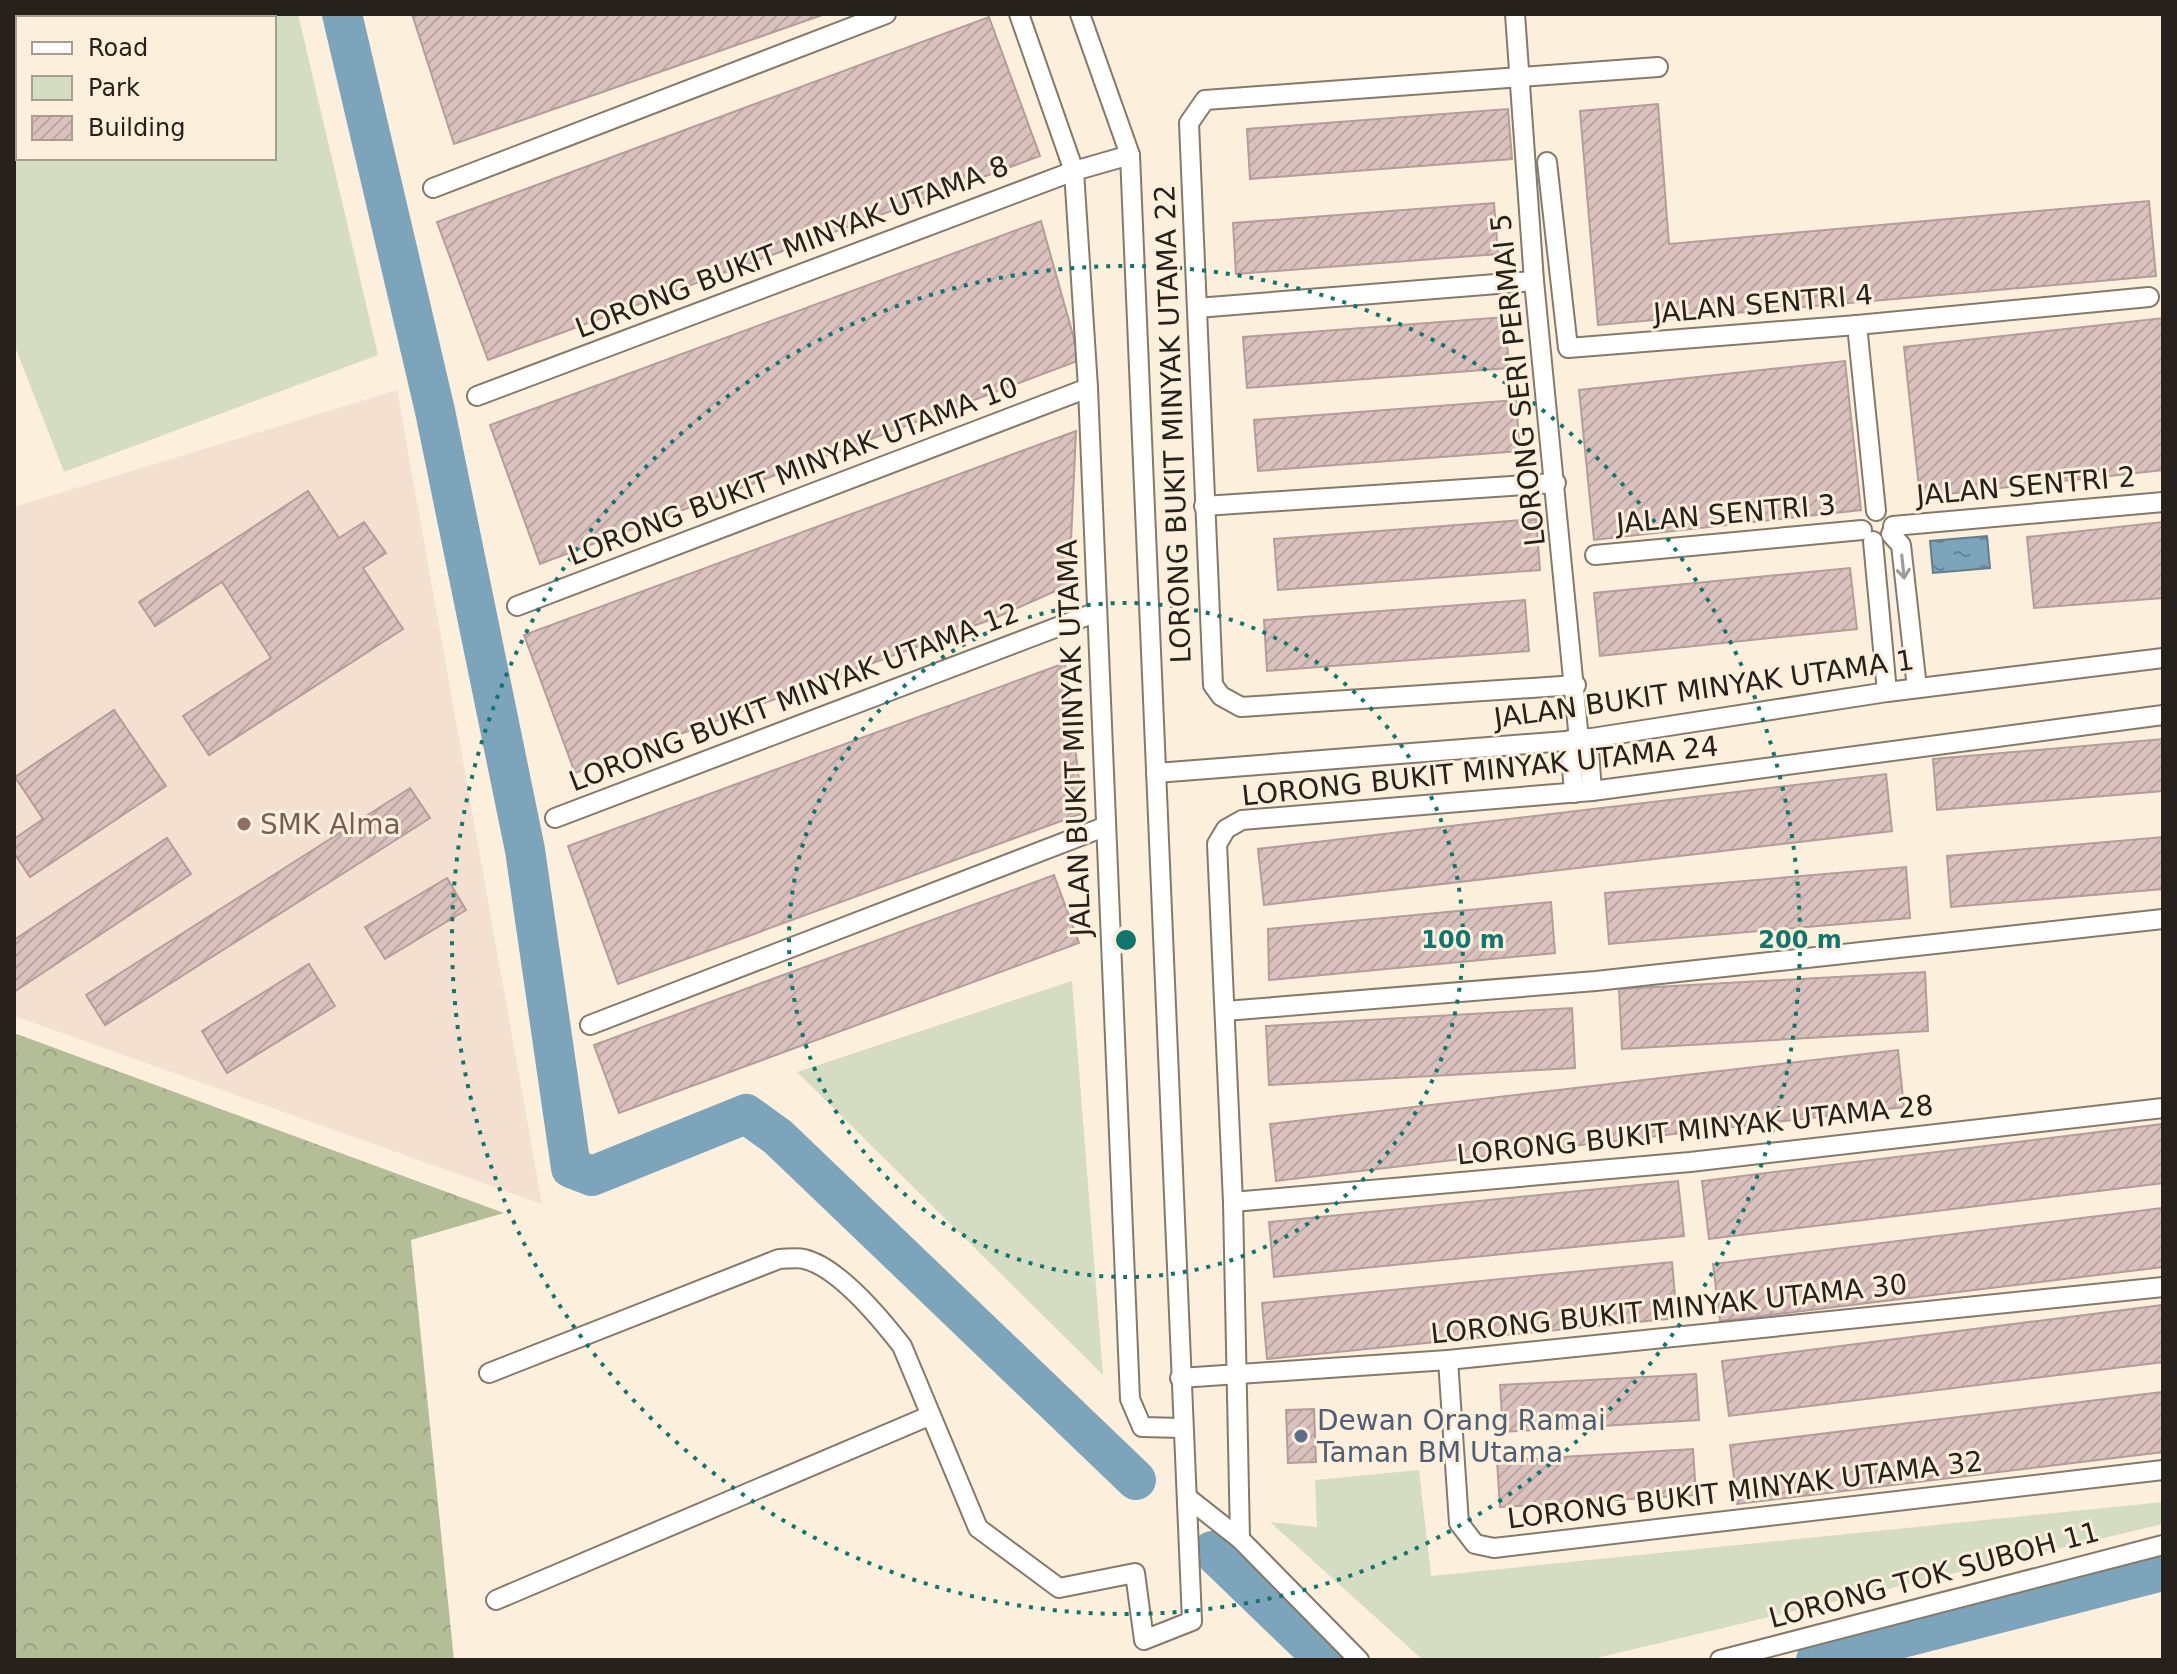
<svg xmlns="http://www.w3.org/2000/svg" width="2177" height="1674" viewBox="0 0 2177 1674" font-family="'DejaVu Sans',sans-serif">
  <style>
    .education { fill: #f3e0d0 }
    .green { fill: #d4dcc1; fill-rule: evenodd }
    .forest { fill: url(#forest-crowns) }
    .water { fill: url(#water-ripples); stroke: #627d8b; stroke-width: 2 }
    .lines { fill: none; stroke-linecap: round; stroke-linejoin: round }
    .river { stroke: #7ca4bb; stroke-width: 40 }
    .building { fill: url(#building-hatch); stroke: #b49d99; stroke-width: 2 }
    .minor-casing { stroke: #847a69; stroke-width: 22 }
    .minor { stroke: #fff; stroke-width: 18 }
    .oneway { stroke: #9d9c98 }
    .ring { fill: none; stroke: #0f766e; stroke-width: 4; stroke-dasharray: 4 8 }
    .education-dot { fill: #8d6e63; stroke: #fcf0dc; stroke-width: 3 }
    .service-dot { fill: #5c6f8a; stroke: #fcf0dc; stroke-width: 3 }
    .labels { text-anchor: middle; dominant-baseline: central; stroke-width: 6; stroke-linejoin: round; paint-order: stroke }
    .street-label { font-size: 28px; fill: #26221b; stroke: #fcf0dc }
    .education-label { font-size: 28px; fill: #785e54; stroke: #fcf0dc; text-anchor: start }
    .service-label { font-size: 28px; fill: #4e5e75; stroke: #fcf0dc; text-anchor: start }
    .centre { fill: #0f766e; stroke: #fcf0dc; stroke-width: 4 }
    .ring-label { font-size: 24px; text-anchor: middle; font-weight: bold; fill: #0f766e; stroke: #fcf0dc; stroke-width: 6; stroke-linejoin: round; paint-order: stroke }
  </style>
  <defs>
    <pattern id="forest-crowns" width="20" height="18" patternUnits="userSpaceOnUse" patternTransform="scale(2)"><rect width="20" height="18" fill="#b3be97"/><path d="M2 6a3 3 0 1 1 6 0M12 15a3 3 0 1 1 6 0" fill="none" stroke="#9aa382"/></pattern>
    <pattern id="water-ripples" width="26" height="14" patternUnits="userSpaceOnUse" patternTransform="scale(2)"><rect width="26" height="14" fill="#7ca4bb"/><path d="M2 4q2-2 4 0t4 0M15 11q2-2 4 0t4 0" fill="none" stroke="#658597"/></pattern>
    <pattern id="building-hatch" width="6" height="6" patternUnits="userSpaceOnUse" patternTransform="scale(2)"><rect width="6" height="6" fill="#dac1bd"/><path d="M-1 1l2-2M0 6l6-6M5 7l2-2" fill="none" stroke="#bba6a2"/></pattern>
  </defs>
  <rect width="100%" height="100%" fill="#fcf0dc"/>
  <!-- education -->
  <polygon class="education" points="397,390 542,1204 14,1016 14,507"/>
  <!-- green -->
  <g class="green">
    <path d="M14,14h284l80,341 -314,117 -50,-128zM18,18h256v140h-256z"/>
    <polygon points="1072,981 1103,1375 797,1072"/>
    <polygon points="1419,1470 1431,1576 2163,1502 2163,1524 1588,1660 1423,1660 1270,1522 1317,1527 1315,1480"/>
  </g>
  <!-- forest -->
  <polygon class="forest" points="14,1033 504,1213 411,1240 454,1660 14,1660"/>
  <!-- water -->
  <polygon class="water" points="1987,536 1990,568 1933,573 1930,541"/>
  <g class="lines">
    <!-- river -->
    <g class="river">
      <polyline points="342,14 435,411 525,850 571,1168 592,1176 746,1114 778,1137 1136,1480"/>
      <polyline points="1212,1551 1325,1660"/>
      <polyline points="1816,1660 2163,1571"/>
    </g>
  </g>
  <!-- building -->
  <g class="building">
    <polygon points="412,14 825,14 454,144"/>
    <polygon points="989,17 1040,156 488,360 437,222"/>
    <polygon points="1658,104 1669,244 2149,201 2156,276 1598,325 1580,111"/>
    <polygon points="1508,109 1512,159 1250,179 1247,129"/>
    <polygon points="1494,203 1498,254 1236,274 1233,223"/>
    <polygon points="1041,221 1080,360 540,564 490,425"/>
    <polygon points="1505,317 1509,368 1247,388 1243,337"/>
    <polygon points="2163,318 2163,470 1920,497 1904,347"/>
    <polygon points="1845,361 1861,510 1594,540 1579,390"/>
    <polygon points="1516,400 1520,451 1258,471 1254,420"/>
    <polygon points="1076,431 1069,585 995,618 575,773 524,635"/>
    <polygon points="308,491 339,538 364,522 386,553 363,568 403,629 209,755 183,716 271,658 222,582 155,626 139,602"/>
    <polygon points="1536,519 1540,570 1278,590 1274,539"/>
    <polygon points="2163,522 2163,598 2034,608 2027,537"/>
    <polygon points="1850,568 1857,629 1600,656 1594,593"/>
    <polygon points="1525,600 1529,651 1267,671 1264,620"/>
    <polygon points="1065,663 1083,813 618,984 568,846"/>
    <polygon points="114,710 166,786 30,877 14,853 14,839 43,819 15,777"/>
    <polygon points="2163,739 2163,791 1937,810 1933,759"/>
    <polygon points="1886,774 1892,831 1264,905 1258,849"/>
    <polygon points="410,788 430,818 105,1025 86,995"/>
    <polygon points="2163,837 2163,889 1951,907 1947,856"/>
    <polygon points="167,838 191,874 14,992 14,940"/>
    <polygon points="1906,867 1910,918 1609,944 1605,893"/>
    <polygon points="1054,875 1079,943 619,1113 594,1045"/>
    <polygon points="447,878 466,910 385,959 365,927"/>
    <polygon points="1551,902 1555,953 1269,980 1268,929"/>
    <polygon points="309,964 335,1006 227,1073 202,1031"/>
    <polygon points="1925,972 1928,1031 1622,1049 1619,989"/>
    <polygon points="1572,1008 1575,1068 1269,1085 1266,1026"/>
    <polygon points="1898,1050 1904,1107 1276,1181 1270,1124"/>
    <polygon points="2163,1124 2163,1183 1709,1239 1702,1181"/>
    <polygon points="1678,1181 1684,1236 1274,1277 1269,1222"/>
    <polygon points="2163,1208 2163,1267 1720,1321 1713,1264"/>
    <polygon points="1672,1262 1677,1318 1267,1359 1262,1303"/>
    <polygon points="2163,1305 2163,1362 1729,1416 1722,1361"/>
    <polygon points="1696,1374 1699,1420 1503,1432 1500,1385"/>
    <polygon points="2163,1392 2163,1452 1737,1504 1730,1445"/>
    <polygon points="1314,1409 1316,1462 1288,1463 1286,1410"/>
    <polygon points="1693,1449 1696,1495 1500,1507 1497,1461"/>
  </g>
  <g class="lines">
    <!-- minor casing -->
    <g class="minor-casing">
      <g id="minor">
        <polyline points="1019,14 1074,171 1088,388 1130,1399 1142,1427 1182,1428"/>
        <polyline points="1515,14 1534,281 1579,740"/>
        <polyline points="1547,162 1568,348 1857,325 2149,297"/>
        <polyline points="433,188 886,14"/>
        <polyline points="1197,308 1534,281"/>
        <polyline points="1857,325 1876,511"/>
        <polyline points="477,396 1074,171 1130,155"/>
        <polyline points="1204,506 1556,483"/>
        <polyline points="1893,526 2163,502"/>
        <polyline points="1891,534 1901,545 1917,688"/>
        <polyline points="1873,541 1887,692"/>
        <polyline points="1595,555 1862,530"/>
        <polyline points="517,606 1088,388"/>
        <polyline points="1576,685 1241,707 1221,696 1213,685 1189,123 1205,100 1658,67"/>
        <polyline points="1588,738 1592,791"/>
        <polyline points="1570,740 1574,793"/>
        <polyline points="1156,773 1579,740 1887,692 2163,658"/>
        <polyline points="555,818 1097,612"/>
        <polyline points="1225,1011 1596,981 2163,919"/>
        <polyline points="590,1025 1104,827"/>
        <polyline points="1233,1202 1690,1162 2163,1108"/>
        <polyline points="1448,1360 1459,1523 1475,1544 1494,1548 2163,1470"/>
        <path d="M489,1373l290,-114c8,0 18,-2 25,0 34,8 77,60 98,87l76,182 81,60 76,-15 9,67 48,-19 -62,-1466 -50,-141"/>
        <polyline points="1180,1378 1448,1360 2163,1287"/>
        <polyline points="1188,1498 1240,1539 1359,1660"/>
        <polyline points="1240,1539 1233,1202 1217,844 1226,829 1242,820 1592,791 2163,715"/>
        <polyline points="496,1600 929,1416"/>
        <polyline points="1720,1660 2163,1545"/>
      </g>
    </g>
    <!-- minor -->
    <use href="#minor" class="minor"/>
  </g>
  <!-- one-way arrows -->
  <defs><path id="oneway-shaft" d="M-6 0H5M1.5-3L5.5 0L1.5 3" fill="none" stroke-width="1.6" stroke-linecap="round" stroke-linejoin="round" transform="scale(2)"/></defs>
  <use class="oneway" href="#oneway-shaft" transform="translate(1903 567) rotate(84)"/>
  <!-- distance rings -->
  <g class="ring">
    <circle cx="1126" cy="940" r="337"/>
    <circle cx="1126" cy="940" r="674"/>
  </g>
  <!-- markers -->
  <circle class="education-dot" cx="244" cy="824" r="8"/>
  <circle class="service-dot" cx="1301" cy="1436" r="8"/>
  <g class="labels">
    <!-- street labels -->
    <g class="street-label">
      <text transform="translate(792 247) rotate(-21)">LORONG BUKIT MINYAK UTAMA 8</text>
      <text transform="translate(1763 304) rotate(-5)">JALAN SENTRI 4</text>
      <text transform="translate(1518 380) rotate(-96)">LORONG SERI PERMAI 5</text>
      <text transform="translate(1173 424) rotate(-92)">LORONG BUKIT MINYAK UTAMA 22</text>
      <text transform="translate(793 471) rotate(-21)">LORONG BUKIT MINYAK UTAMA 10</text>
      <text transform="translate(2026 486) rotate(-5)">JALAN SENTRI 2</text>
      <text transform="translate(1726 514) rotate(-5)">JALAN SENTRI 3</text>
      <text transform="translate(1704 689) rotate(-8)">JALAN BUKIT MINYAK UTAMA 1</text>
      <text transform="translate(794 697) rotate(-21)">LORONG BUKIT MINYAK UTAMA 12</text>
      <text transform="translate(1074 738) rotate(-92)">JALAN BUKIT MINYAK UTAMA</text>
      <text transform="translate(1480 771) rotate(-6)">LORONG BUKIT MINYAK UTAMA 24</text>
      <text transform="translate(1695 1130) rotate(-6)">LORONG BUKIT MINYAK UTAMA 28</text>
      <text transform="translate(1669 1309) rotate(-6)">LORONG BUKIT MINYAK UTAMA 30</text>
      <text transform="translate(1745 1490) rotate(-7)">LORONG BUKIT MINYAK UTAMA 32</text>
      <text transform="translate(1934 1575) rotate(-15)">LORONG TOK SUBOH 11</text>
    </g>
    <!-- education labels -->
    <g class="education-label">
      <text x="260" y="824">SMK Alma</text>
    </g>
    <!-- service labels -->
    <g class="service-label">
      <text x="1317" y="1420">Dewan Orang Ramai<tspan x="1317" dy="32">Taman BM Utama</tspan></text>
    </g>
  </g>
  <circle cx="1126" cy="940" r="12" class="centre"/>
  <g class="ring-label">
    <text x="1463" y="948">100 m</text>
    <text x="1800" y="948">200 m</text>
  </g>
  <!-- border -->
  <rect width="2177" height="1674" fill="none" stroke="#26221b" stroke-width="32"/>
  <!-- legend -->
  <rect x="16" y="16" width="260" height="144" fill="#fcf0dc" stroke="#a69e8f" stroke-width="2"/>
  <rect x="32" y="42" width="40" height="12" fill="#ffffff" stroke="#a69e8f" stroke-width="2"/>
  <text x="88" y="56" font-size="24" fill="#26221b">Road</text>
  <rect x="32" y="76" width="40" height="24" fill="#d4dcc1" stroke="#a69e8f" stroke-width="2"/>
  <text x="88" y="96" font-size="24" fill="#26221b">Park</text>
  <rect x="32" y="116" width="40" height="24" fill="url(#building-hatch)" stroke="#a69e8f" stroke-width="2"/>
  <text x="88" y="136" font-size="24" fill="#26221b">Building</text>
</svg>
